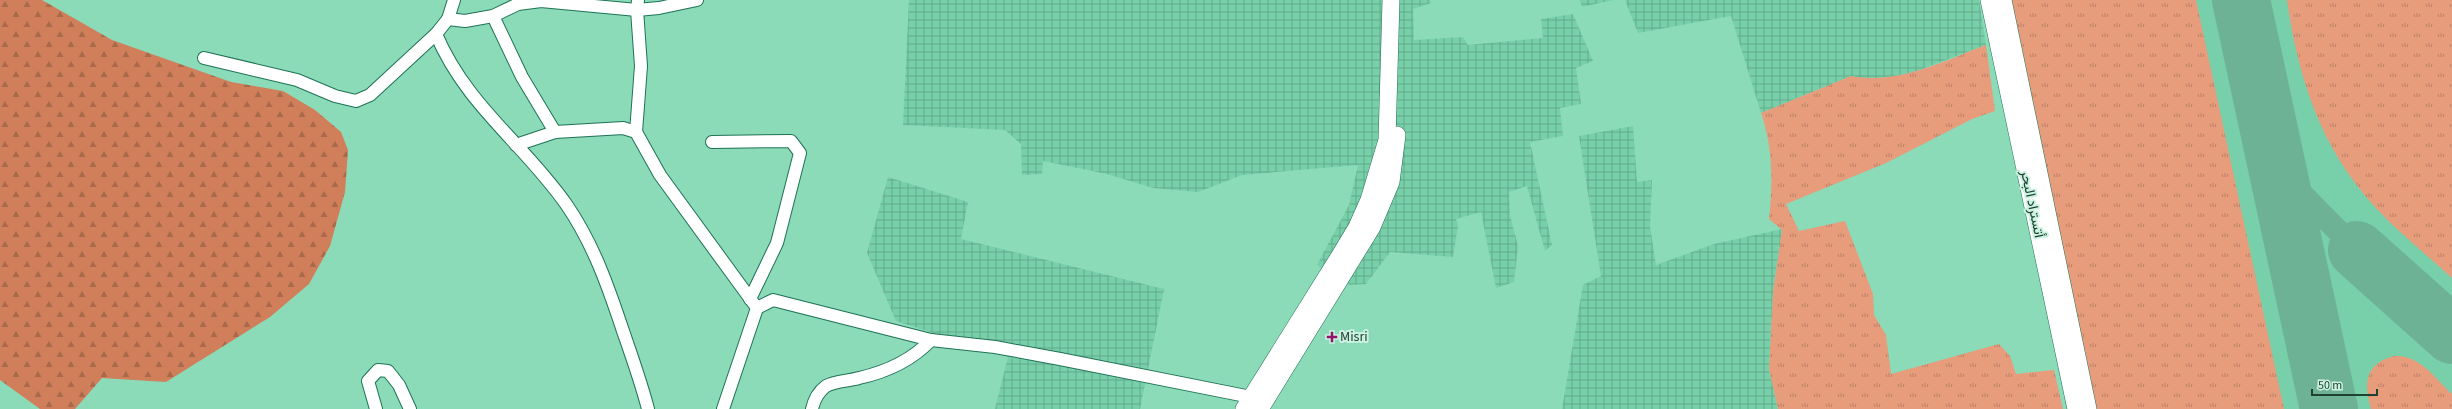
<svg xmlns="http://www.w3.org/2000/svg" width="2452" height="409" viewBox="0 0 2452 409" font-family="'Source Sans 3',Vazirmatn,sans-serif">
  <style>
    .built { fill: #78d0ab }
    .industrial { fill: url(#industrial-grid) }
    .grass { fill: url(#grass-tufts) }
    .forest { fill: url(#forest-firs) }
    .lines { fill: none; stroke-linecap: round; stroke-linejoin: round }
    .taxiway { stroke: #6eb295; stroke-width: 23 }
    .runway { stroke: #6eb295; stroke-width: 58 }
    .minor-casing { stroke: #1e7355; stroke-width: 14 }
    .highway-casing { stroke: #1e7355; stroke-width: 18 }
    .minor { stroke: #fff; stroke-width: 12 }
    .highway { stroke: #fff; stroke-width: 17 }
    .poi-dot { fill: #94136c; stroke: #ccf2e0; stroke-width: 1.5 }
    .labels { text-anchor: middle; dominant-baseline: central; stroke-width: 4; stroke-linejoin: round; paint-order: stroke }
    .street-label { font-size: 14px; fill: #1f4133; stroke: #ccf2e0 }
    .poi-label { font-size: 14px; fill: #1f4133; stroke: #ccf2e0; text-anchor: start }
  </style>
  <defs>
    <pattern id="industrial-grid" width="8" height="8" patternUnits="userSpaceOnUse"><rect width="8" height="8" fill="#78d0ab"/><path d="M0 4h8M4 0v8" fill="none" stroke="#62aa8c"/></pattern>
    <pattern id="grass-tufts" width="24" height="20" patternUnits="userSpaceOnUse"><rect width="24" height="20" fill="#e79c7b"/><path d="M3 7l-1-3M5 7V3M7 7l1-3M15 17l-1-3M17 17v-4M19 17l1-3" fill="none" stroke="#bb8165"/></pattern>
    <pattern id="forest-firs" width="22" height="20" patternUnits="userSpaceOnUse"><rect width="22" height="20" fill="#d07f5a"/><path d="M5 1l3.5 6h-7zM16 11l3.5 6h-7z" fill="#a86a4b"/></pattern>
  </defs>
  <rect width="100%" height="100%" fill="#8bdab8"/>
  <!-- built -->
  <polygon class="built" points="2011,0 2452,0 2452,409 2096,409"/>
  <!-- industrial -->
  <g class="industrial">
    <polygon points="909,0 1430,0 1431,3 1413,9 1414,40 1463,37 1468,45 1543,38 1541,19 1573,14 1593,61 1576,68 1581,104 1560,108 1563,136 1530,142 1552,245 1545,251 1527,186 1509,192 1510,215 1518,246 1514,282 1496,288 1481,212 1456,219 1458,226 1453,257 1390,252 1366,284 1350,285 1317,265 1349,205 1358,165 1242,175 1198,192 1153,188 1107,174 1043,161 1042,174 1022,175 1021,144 1005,130 903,125"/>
    <polygon points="1580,0 1613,0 1582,7"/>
    <polygon points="1625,0 1979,0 1986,45 1906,75 1866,79 1851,76 1761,113 1731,16 1638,33"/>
    <polygon points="1633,126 1637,182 1652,180 1650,227 1656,265 1714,244 1782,229 1773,292 1769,369 1778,409 1562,409 1583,285 1601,276 1579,136"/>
    <polygon points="888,177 968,202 961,239 1164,289 1140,409 995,409 1008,357 896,321 867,253"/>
  </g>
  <!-- grass -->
  <g class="grass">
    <polygon points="2002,0 2196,0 2284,409 2089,409"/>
    <path d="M2287,0h165v278c-25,-23 -53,-45 -76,-70 -55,-59 -78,-130 -89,-208z"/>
    <path d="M1986,45l9,66 -23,8 -86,44 -100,41 13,27 46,-10 28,73 1,21 12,20 5,39 108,-30 11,12 6,18 38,-4 9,39h-285l-9,-40 4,-77 9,-62 -13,-11c4,-37 4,-71 -8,-106l90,-37c48,9 92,-15 135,-31z"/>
    <path d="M2394,356c25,-2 41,22 58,38v15h-81c-7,-25 -7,-45 23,-53z"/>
  </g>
  <!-- forest -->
  <polygon class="forest" points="0,0 42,0 112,40 231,82 283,91 315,110 341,132 348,150 345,192 330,246 309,284 270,317 166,382 102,378 75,409 40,409 0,380"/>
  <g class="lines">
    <!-- taxiway -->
    <g class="taxiway">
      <polyline points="2249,0 2257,53 2260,87"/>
      <polyline points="2278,170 2357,250"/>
    </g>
    <!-- runway -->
    <g class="runway">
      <polyline points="2241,0 2329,409"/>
      <polyline points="2357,250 2452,335"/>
    </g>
    <!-- minor casing -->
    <g class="minor-casing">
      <g id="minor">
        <polyline points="493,16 522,77 555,132 623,128 636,132 660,175 757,308"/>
        <polyline points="448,19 465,21 493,16 518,4 541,1 637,10 659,8 697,0"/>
        <path d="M436,34c30,71 87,109 130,170 27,39 42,82 57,127 9,26 18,51 25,78"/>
        <polyline points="204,58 297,80 335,96 356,101 370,95 436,34 448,19 454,0"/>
        <polyline points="636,132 641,66 637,10 638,0"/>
        <polyline points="712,142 791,141 800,153 777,243 750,299"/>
        <polyline points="516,145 555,132"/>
        <polyline points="376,409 368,381 378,370 388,371 399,385 410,409"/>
        <polyline points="723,409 757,308 773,300 931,340 995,347 1060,359 1251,397"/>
        <path d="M812,409c2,-9 6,-17 14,-23 9,-5 23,-5 33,-8 27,-6 53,-18 72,-38"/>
      </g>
    </g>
    <!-- highway casing -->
    <g class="highway-casing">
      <g id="highway">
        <polyline points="1989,0 2076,409"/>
        <polyline points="2003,0 2088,409"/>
        <polyline points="1244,409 1339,257 1357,227 1369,200 1387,140 1391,0"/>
        <polyline points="1260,409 1372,227 1391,182 1397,135"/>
      </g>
    </g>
    <!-- minor -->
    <use href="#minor" class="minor"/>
    <!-- highway -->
    <use href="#highway" class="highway"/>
  </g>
  <!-- markers -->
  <path class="poi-dot" d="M1330 331h4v4h4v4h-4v4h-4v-4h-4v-4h4z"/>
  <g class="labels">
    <!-- street labels -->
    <g class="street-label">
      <text transform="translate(2032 204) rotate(78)">أتستراد البحر</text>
    </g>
    <!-- poi labels -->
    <g class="poi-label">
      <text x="1340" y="337">Misri</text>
    </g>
  </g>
  <!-- scale -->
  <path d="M2312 389v6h65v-6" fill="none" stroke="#1f4133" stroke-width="2"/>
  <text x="2318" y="389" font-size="12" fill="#1f4133" stroke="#ccf2e0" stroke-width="3" paint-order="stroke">50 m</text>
</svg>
